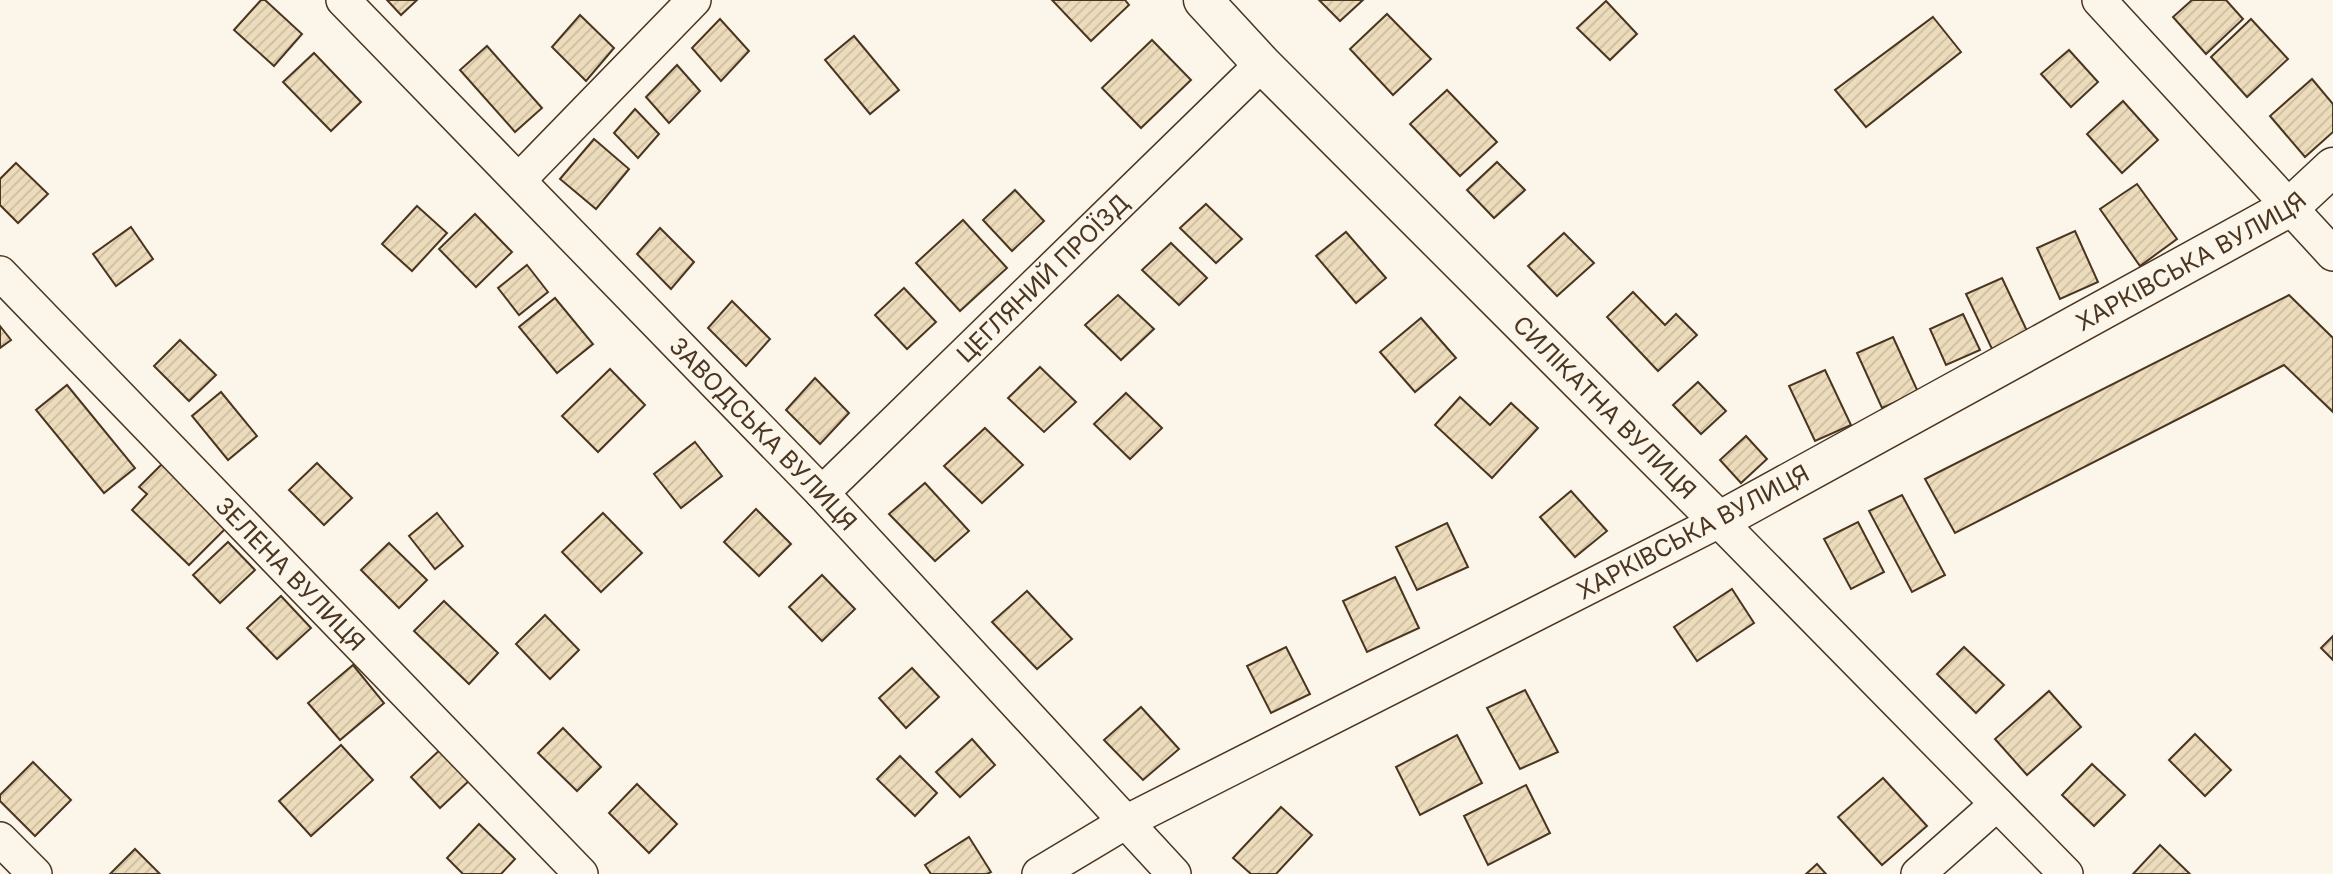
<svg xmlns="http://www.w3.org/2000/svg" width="2333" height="874" viewBox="0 0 2333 874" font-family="Inter,sans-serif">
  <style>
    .building { fill: url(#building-hatch); stroke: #4a3520; stroke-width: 2 }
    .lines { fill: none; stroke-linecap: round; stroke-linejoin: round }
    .minor-casing { stroke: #4a3520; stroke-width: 36 }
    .major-casing { stroke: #4a3520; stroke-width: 41 }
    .minor { stroke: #fbf6e9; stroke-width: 33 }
    .major { stroke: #fbf6e9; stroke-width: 38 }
    .labels { text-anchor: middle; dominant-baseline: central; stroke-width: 5; stroke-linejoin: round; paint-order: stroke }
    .street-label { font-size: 24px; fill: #4a3520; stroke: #fbf6e9 }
  </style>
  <defs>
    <pattern id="building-hatch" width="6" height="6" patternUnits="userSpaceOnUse" patternTransform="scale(1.75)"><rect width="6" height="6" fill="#ecdcbc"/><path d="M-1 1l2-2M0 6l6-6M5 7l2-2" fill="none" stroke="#ccbda1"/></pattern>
  </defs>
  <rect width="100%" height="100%" fill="#fbf6e9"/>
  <!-- building -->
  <g class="building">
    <polygon points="261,0 265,0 302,34 274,66 234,30"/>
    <polygon points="387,0 417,0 401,15"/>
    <polygon points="1052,0 1125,0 1129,5 1091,41"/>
    <polygon points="1319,0 1363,0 1340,21"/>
    <polygon points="2192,0 2226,0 2243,19 2206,54 2173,17"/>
    <polygon points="1606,1 1637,34 1610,60 1577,28"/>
    <polygon points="1387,14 1431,59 1393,95 1350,49"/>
    <polygon points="580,15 614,48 586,81 552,47"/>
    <polygon points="1933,17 1961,52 1866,127 1835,90"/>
    <polygon points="720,19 749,51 721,81 692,48"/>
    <polygon points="2251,19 2288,59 2247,97 2211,57"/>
    <polygon points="854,36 899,90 870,114 825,60"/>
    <polygon points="1152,40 1191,80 1141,128 1102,88"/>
    <polygon points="487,46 542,108 515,132 460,70"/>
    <polygon points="2069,50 2098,82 2071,107 2041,74"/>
    <polygon points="314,53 361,102 331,131 283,82"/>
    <polygon points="677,65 700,91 669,123 646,97"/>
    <polygon points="2312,79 2333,104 2333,132 2305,157 2270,116"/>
    <polygon points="1447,90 1497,142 1460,176 1410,124"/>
    <polygon points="2123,101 2158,140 2122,173 2087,134"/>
    <polygon points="635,109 659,134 638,158 614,133"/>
    <polygon points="594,139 629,169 596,209 560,179"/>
    <polygon points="1497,162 1525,190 1494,218 1467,190"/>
    <polygon points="16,163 48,194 18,223 0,205 0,179"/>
    <polygon points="2137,184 2177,239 2140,266 2100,209"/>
    <polygon points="1015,190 1044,221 1012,251 983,220"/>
    <polygon points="1206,204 1242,239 1216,263 1180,228"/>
    <polygon points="417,206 447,233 412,271 382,244"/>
    <polygon points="475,214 512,252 476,287 439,249"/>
    <polygon points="963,220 1007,268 960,311 916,263"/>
    <polygon points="131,227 153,259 116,286 93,254"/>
    <polygon points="660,228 694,262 671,289 637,254"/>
    <polygon points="2075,231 2098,282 2060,299 2037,248"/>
    <polygon points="1346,232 1386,278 1356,303 1316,256"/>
    <polygon points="1564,233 1594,263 1557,296 1528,266"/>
    <polygon points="1171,243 1207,278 1179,305 1142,270"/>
    <polygon points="527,265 548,292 519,315 498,288"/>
    <polygon points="2002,278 2028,333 1992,349 1966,294"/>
    <polygon points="904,288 936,322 907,349 875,315"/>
    <polygon points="1633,292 1665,325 1676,314 1697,335 1658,371 1607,317"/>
    <polygon points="1118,295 1154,329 1121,360 1085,325"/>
    <polygon points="2289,295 2333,338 2333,412 2284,365 1955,533 1925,479"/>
    <polygon points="555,298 593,344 557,373 519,327"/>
    <polygon points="732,301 770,339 746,366 708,328"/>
    <polygon points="1963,314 1980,350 1946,365 1930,329"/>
    <polygon points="1421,318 1456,358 1415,392 1380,352"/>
    <polygon points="0,326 11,340 0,348"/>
    <polygon points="1893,337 1918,392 1882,408 1857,353"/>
    <polygon points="180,340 216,375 189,401 154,366"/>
    <polygon points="1040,367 1076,402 1044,432 1008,398"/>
    <polygon points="610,369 645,405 598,452 562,416"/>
    <polygon points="1825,370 1851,425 1815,441 1789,386"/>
    <polygon points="815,378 849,413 820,444 786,410"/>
    <polygon points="1698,382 1726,411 1701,434 1673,405"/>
    <polygon points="67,385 135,468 104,493 36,410"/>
    <polygon points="221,392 257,436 228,460 192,416"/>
    <polygon points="1126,393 1162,428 1130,459 1094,424"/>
    <polygon points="1460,397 1490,425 1511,403 1538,428 1492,478 1435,425"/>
    <polygon points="985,428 1023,465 982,503 944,466"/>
    <polygon points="1746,436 1767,459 1741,483 1720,460"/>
    <polygon points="695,442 722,476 681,508 654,474"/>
    <polygon points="317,463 352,498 324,525 289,490"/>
    <polygon points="162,464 227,527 189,565 132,510 147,494 139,487"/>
    <polygon points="925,483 969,531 935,561 889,514"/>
    <polygon points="1571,491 1607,531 1575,557 1540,517"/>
    <polygon points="1902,495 1945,575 1912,592 1869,511"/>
    <polygon points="756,509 791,544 759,576 724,542"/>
    <polygon points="437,513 463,546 435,569 409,536"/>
    <polygon points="603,513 642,553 601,592 562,552"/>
    <polygon points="1858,522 1884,572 1851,589 1824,539"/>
    <polygon points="1447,523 1468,567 1417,590 1396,547"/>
    <polygon points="228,542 255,570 220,603 193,575"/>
    <polygon points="389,543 427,580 399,608 361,570"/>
    <polygon points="822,575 855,609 822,641 789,607"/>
    <polygon points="1395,577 1419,628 1367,652 1343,601"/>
    <polygon points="1732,589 1754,623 1697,661 1674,627"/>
    <polygon points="1027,591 1072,639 1037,669 992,622"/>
    <polygon points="281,596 311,628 277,659 247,628"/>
    <polygon points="444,601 498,653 469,684 414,631"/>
    <polygon points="545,615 579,650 550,679 516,644"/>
    <polygon points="2333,636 2333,660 2321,648"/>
    <polygon points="1286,647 1310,694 1271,713 1247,666"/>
    <polygon points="1964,647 2004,685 1976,713 1937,674"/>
    <polygon points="353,665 384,703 340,740 308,703"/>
    <polygon points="912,668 939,697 906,728 879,698"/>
    <polygon points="1525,690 1558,752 1520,769 1487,708"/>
    <polygon points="2049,691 2081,727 2027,775 1995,739"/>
    <polygon points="1141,707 1179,749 1143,780 1104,740"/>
    <polygon points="563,728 601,767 577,791 538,753"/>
    <polygon points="2195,734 2231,770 2205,796 2169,760"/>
    <polygon points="1457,735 1482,783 1420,815 1396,767"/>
    <polygon points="972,739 995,765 960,797 936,772"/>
    <polygon points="341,745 373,780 311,836 279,801"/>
    <polygon points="443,747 472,778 440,808 411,777"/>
    <polygon points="900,756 937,793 915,816 877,779"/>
    <polygon points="33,762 71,800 35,836 0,801 0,795"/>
    <polygon points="2092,764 2125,795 2094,826 2062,795"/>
    <polygon points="1883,778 1927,826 1882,865 1838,817"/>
    <polygon points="637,784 677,824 649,853 609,813"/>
    <polygon points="1526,785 1550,833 1488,865 1464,816"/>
    <polygon points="1281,807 1312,835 1276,874 1251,874 1233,858"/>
    <polygon points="479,824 515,859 501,874 463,874 447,858"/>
    <polygon points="969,837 991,872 987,874 931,874 925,865"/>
    <polygon points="2160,845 2190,874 2133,874"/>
    <polygon points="135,849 160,874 110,874"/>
    <polygon points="1817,864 1826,874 1806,874"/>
  </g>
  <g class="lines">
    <!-- minor casing -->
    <g class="minor-casing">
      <g id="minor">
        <path id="s1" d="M343,0l479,493 352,381"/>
        <polyline points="2099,0 2333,254"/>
        <polyline points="519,180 694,0"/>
        <path id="s2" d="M0,273l581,601"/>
        <path id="s3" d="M822,493l440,-429"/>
        <polyline points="0,839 35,874"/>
        <polyline points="1039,874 1124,823 1719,521 2066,874"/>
        <polyline points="1918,874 1997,804"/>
      </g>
    </g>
    <!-- major casing -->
    <g class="major-casing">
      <g id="major">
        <path id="s4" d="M1203,0l59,64 457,457 571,-314 43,-40"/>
      </g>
    </g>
    <!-- minor -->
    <use href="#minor" class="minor"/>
    <!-- major -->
    <use href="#major" class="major"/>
  </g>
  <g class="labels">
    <!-- street labels -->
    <g class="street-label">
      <text stroke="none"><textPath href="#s4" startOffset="1272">ХАРКІВСЬКА ВУЛИЦЯ</textPath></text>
      <text stroke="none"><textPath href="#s3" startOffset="308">ЦЕГЛЯНИЙ ПРОЇЗД</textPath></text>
      <text stroke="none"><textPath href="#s4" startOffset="572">СИЛІКАТНА ВУЛИЦЯ</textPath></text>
      <text stroke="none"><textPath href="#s1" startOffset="604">ЗАВОДСЬКА ВУЛИЦЯ</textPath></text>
      <text transform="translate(1693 532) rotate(-28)">ХАРКІВСЬКА ВУЛИЦЯ</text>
      <text stroke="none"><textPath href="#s2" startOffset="418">ЗЕЛЕНА ВУЛИЦЯ</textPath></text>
    </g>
  </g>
</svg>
